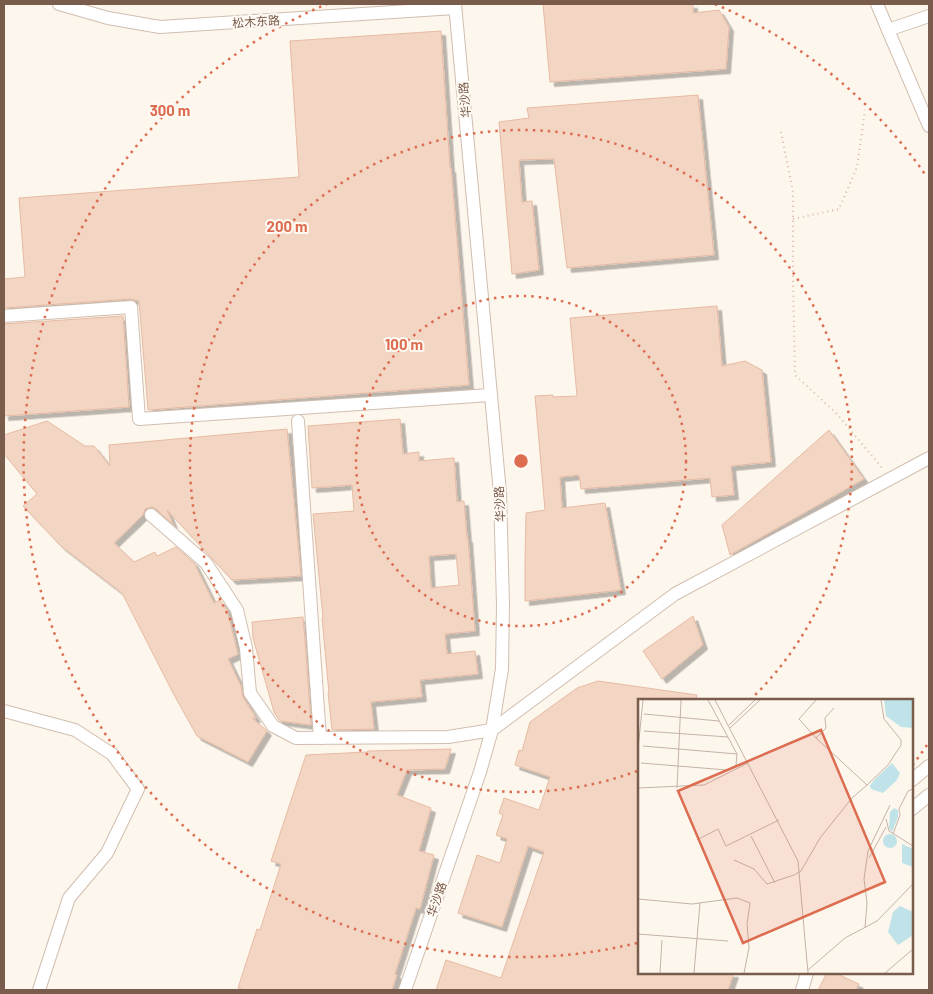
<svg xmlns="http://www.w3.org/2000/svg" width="933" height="994" viewBox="0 0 933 994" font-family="Barlow,'Noto Sans SC',sans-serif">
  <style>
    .building { fill: #f3d5c3; stroke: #e6bba3; fill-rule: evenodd; filter: url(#shadow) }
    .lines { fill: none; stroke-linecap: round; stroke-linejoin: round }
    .minor-casing { stroke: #d1beb0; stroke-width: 14 }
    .path { stroke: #d9b8a5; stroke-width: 2; stroke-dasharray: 1 4; stroke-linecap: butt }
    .minor { stroke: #fff; stroke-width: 12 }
    .ring { fill: none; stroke: #dc6d51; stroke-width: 2.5; stroke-dasharray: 2.5 5 }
    .labels { text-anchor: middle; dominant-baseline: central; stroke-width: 4; stroke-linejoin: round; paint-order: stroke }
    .street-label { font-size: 12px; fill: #7a5c4d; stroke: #fffaf3 }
    .inset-road { fill: none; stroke: #c5b3a7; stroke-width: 1 }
    .view { fill: #dc6d51; fill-opacity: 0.15; stroke: #dc6d51; stroke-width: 2.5 }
    .inset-edge { fill: none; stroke: #7a5c4d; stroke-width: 2.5 }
    .centre { fill: #dc6d51; stroke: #fffaf3; stroke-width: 2.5 }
    .ring-label { font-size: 15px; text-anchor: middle; font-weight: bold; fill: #dc6d51; stroke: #fffaf3; stroke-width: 4; stroke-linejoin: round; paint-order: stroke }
  </style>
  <defs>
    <filter id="shadow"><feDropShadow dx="4.5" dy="4.5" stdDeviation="0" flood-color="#0004"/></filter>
  </defs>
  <rect width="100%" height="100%" fill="#fdf6ec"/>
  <!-- building -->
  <g class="building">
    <polygon points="543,4 693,4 693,13 719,10 729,27 726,69 550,82"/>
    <polygon points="441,31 450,168 451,168 469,385 148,410 139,301 130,299 4,308 4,279 25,277 19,198 299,177 290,41"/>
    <polygon points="698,95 714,255 567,268 554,159 519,160 522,202 532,201 539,270 512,274 499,122 529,118 527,108"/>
    <polygon points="717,306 722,366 745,361 762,370 771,462 731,466 734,495 712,497 710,478 581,489 579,475 560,477 562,508 605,503 621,590 525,601 525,562 526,513 545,510 535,396 553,395 553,397 577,396 570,318"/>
    <polygon points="123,316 129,407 4,416 4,324"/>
    <path d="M400,419l3,35 16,-2v9l35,-3 3,44 7,-1 3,37h1l7,93 -30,3 2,20 28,-3 3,23 -58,6 2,17 -51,5 3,27 -42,1 -4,-37h1l-7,-75h1l-10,-104 41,-3 -2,-26 -40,3 -4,-62zM456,554l3,31 -28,3 -2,-32z"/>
    <polygon points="47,421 85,446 94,446 110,466 109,445 287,429 301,576 232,580 167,510 173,524 156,509 152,507 145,509 143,515 114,543 134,562 155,552 157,556 176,547 194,563 214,603 220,600 227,610 238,654 228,659 241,686 243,697 256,718 252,718 267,731 248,762 197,736 173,693 122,593 61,546 23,506 37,494 4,454 4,435"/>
    <polygon points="829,430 864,479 730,555 722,525"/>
    <polygon points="693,616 703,645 662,679 643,651"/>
    <polygon points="303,617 306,653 311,725 281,721 279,720 274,712 253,638 252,622"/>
    <polygon points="598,681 697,695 696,700 639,700 639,973 734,973 728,990 436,990 446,960 501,978 544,852 528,846 502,927 458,913 477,855 500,863 507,839 496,835 503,815 499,813 504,798 539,810 550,777 515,765 519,750 522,751 530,722 577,688"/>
    <polygon points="451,749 445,769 407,770 397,795 431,808 419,851 434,855 420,909 416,908 395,974 397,975 392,990 245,990 238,988 257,929 260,930 281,864 271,861 306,755 367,752 368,751"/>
    <polygon points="827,973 835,973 859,984 856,990 818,990"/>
  </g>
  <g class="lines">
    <!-- minor casing -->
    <g class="minor-casing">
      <g id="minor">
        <polyline points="59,4 108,18 160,27 455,8"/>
        <polyline points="877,4 888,30"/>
        <polyline points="929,16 888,30 929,126"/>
        <polyline points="4,316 131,307 139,419 490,395"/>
        <polyline points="298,421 320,738"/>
        <polyline points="151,515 206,563 237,610 246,648 250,693 273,726 296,738 448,737 492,730 675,594 929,458"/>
        <polyline points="4,711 75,730 112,754 138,789 107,853 69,898 39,990"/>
        <polyline points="912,780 929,766"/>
        <polyline points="912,809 929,795"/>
        <polyline points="405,990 480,772 492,730 502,669 503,605 500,493 455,4"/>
        <polyline points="802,990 807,973"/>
      </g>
    </g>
    <!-- path -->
    <g class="path">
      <polyline points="781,132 793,192 793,280 795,375 837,414 883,469"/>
      <polyline points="793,219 839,209 857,167 865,110"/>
    </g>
    <!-- minor -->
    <use href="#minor" class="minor"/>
  </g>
  <!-- distance rings -->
  <g class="ring">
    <circle cx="521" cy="461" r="165"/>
    <path d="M637 771A331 331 0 1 1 751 699"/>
    <path d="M927 745A496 496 0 0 1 912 766M637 943A496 496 0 0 1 327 4M715 4A496 496 0 0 1 927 177"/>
  </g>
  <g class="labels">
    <!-- street labels -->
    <g class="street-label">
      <text transform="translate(256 21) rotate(-4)">松木东路</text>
      <text transform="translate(464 100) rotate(-95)">华沙路</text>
      <text transform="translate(499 504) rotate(-93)">华沙路</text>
      <text transform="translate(436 899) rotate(-71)">华沙路</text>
    </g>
  </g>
  <!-- overview -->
  <g transform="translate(638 699)">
    <rect width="275" height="275" fill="#fdf6ec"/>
    <path d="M246,1h29v28l-12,-1 -15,-11zM254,64l8,10 -3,7 -14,13 -12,-4 -1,-3 4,-6zM256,109l4,2v7l-6,15 -3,-4 1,-16zM245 142a7 7 0 1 1 14 0a7 7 0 1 1-14 0ZM264,145l11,5v18l-11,-4zM262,207l13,6v23l-15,10 -10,-13 5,-20z" fill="#bfe3e8"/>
    <path class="inset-road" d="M70,1l29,54 -1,11M77,1l83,161 10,112M196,9l-9,10 1,10 -10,10 51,47 21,-20 13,-20v-5l-17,-21 -3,-19M6,15l75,7M91,26l26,-25M92,29l30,-28M6,32l84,6M178,39l-17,-19 17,-19M5,47l94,8M0,50l5,-49M3,64l86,7M0,89l66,-3 44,-22M39,89l4,-88M248,120l3,12 24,15M255,135l7,-19 -1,-6 9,-18 5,-2M113,137l24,47M59,141l21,-11 8,17 53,-26M231,159l17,-31M96,161l20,9 13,15 27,-9 7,-4 19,-33 32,-40 15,-13M0,200l54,5 45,-6 13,5 -3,21 2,24 -5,25M227,229l2,-25 -3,-24 4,-28 22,-46M0,235l90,7M170,271l37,-32 32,-17 36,-37M22,274l2,-33M56,274l6,-70M247,274l28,-24"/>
    <path class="view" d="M183,31l64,152 -142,61 -65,-152z"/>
    <rect width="275" height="275" class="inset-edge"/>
  </g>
  <circle cx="521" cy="461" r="8" class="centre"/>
  <g class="ring-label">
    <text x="170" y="116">300 m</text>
    <text x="287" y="232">200 m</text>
    <text x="404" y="350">100 m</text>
  </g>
  <!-- border -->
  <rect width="933" height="994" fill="none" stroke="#7a5c4d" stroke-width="10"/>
</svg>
